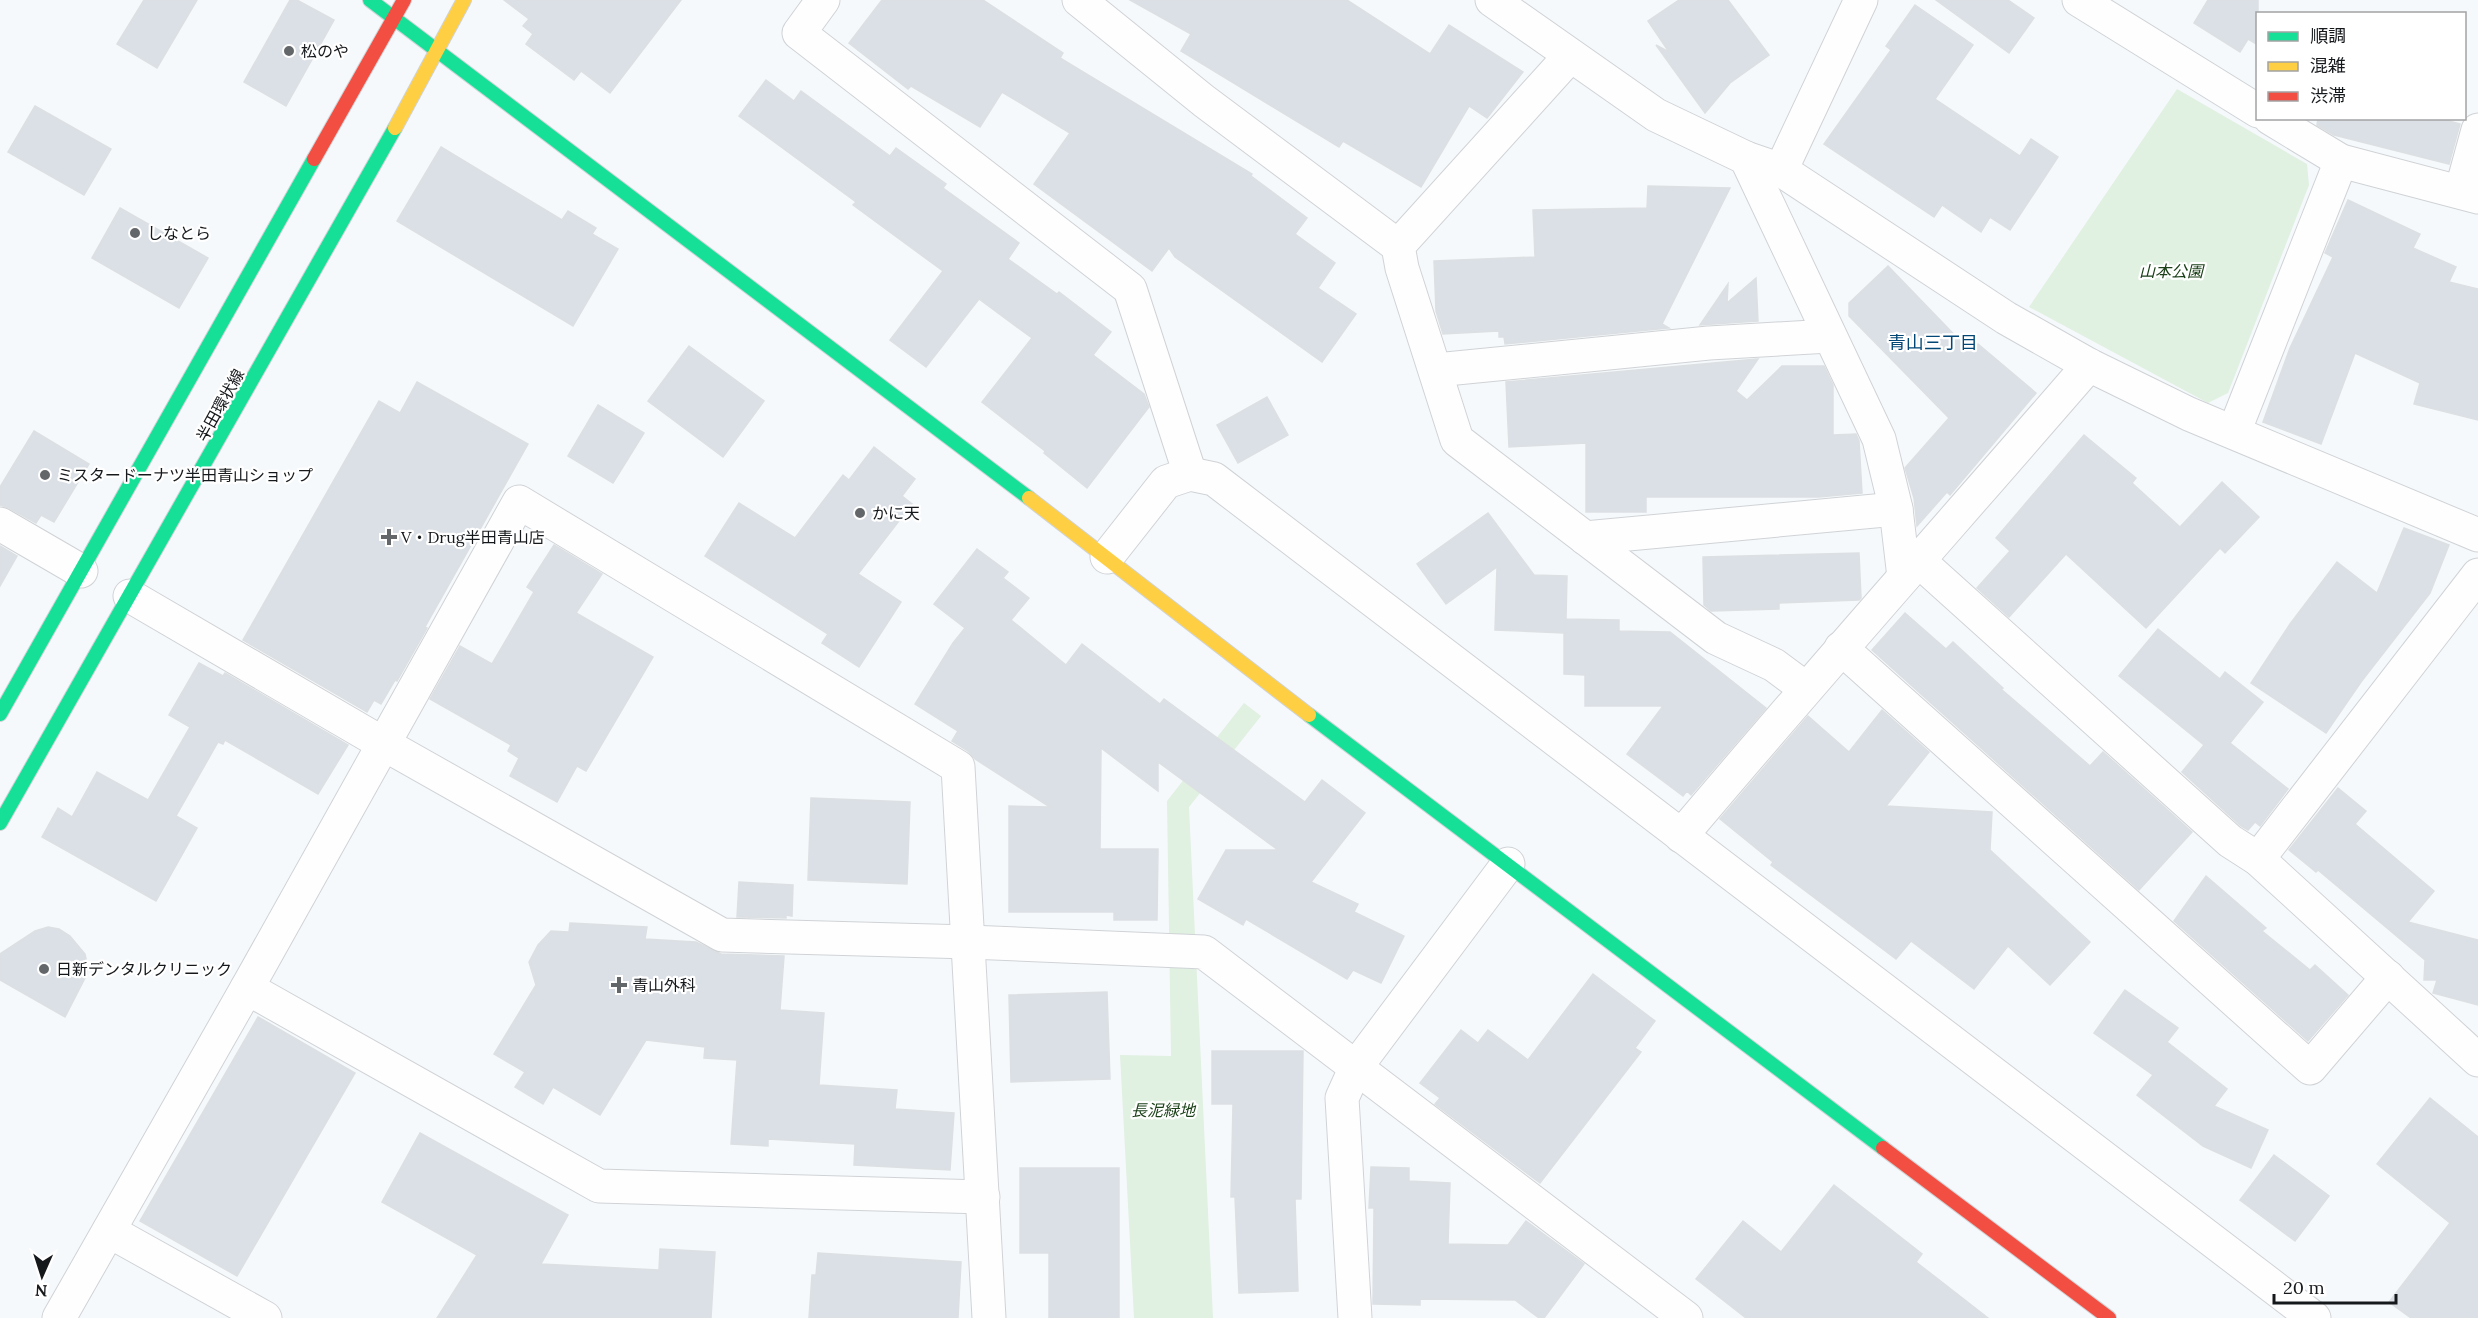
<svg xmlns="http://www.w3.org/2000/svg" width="2478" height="1318" viewBox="0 0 2478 1318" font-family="Lora,'Noto Sans JP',serif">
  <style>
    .green { fill: #e0f0e1 }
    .building { fill: #dbe0e6; stroke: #dde0e3; stroke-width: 1.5 }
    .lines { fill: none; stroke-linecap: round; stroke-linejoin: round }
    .street-casing { stroke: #d0d3d6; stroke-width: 35 }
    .fast-casing { stroke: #d0d3d6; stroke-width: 16 }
    .slow-casing { stroke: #d0d3d6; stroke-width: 16 }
    .jam-casing { stroke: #d0d3d6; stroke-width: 16 }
    .street { stroke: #fefeff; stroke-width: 33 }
    .fast { stroke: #16e098; stroke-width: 14 }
    .slow { stroke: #ffcf43; stroke-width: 14 }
    .jam { stroke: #f24e42; stroke-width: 14 }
    .poi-dot { fill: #64676a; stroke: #fff; stroke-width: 2 }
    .labels { text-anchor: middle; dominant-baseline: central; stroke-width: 4.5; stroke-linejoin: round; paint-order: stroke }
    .poi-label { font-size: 16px; fill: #16191c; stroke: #fff; text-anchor: start }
    .park-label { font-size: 16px; font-style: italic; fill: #1b4018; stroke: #fff }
    .street-label { font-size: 16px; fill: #16191c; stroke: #fff }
    .neighbourhood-label { font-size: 18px; fill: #014675; stroke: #fff }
  </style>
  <rect width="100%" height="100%" fill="#f6f9fc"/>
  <!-- green -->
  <g class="green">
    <polygon points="2177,89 2307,164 2309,185 2228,393 2208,403 2029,307"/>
    <polygon points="1244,703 1261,716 1189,807 1213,1318 1134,1318 1120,1055 1171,1056 1167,801"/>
  </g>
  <!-- building -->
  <g class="building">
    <polygon points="144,0 197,0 157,68 117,44"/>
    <polygon points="290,0 297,0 334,20 286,106 244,82"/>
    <polygon points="504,0 681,0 610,93 581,71 574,80 526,44 533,34 523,26 529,19"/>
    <polygon points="882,0 983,0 1063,53 1060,58 1252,174 1251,176 1307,218 1295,234 1335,263 1318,288 1356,314 1322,362 1175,257 1169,248 1152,271 1034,184 1070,133 1002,92 980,127 911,86 908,89 849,43"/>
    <polygon points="1130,0 1347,0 1430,54 1449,25 1523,72 1487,118 1469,106 1421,187 1343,141 1339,147 1181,51 1191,34"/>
    <polygon points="1679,0 1728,0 1769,55 1730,83 1705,113 1656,45 1669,52 1648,21"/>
    <polygon points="1936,0 2008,0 2034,18 2009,53"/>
    <polygon points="2208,0 2258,0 2258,45 2248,39 2240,52 2194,23"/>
    <polygon points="1915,5 1973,45 1935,99 2020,156 2031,139 2058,157 2010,230 1990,217 1981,232 1942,205 1934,217 1824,144 1891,50 1886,46"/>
    <polygon points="766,80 794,101 801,91 890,156 896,148 946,184 943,188 1019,243 1008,259 1057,294 1059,292 1111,332 1093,355 1144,394 1149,407 1087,488 1044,453 1045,451 982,402 1032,338 979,299 926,367 890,340 943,271 853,205 856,202 739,116"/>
    <polygon points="35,106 111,149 84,195 8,152"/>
    <polygon points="2318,118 2439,118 2460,124 2449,164 2334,135 2317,125"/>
    <polygon points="441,147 562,220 568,211 596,228 592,234 618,249 573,326 397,221"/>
    <polygon points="1648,186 1730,188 1662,324 1669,328 1505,344 1504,337 1499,337 1499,331 1443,334 1436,311 1434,261 1535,257 1533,210 1647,208"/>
    <polygon points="2348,200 2420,234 2413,248 2456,267 2449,282 2478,289 2478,420 2414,404 2420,383 2355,353 2321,444 2263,422 2290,348 2333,257 2325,253"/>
    <polygon points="120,208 208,258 179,308 92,258"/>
    <polygon points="1888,266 1971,352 1978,344 2036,393 1950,495 1947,492 1917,526 1914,498 1905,468 1949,418 1849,316 1849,303"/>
    <polygon points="1756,278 1758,321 1700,325 1728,284 1727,303"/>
    <polygon points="689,346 764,401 723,457 648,401"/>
    <polygon points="1758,359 1736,391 1747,400 1782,366 1824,366 1833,385 1833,435 1856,434 1859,441 1862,493 1819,497 1646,497 1646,512 1586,512 1586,443 1509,447 1506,382"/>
    <polygon points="417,382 528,444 425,627 427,628 397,681 395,680 381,704 374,700 367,712 243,640 379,401 400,413"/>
    <polygon points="1267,397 1288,435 1238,463 1217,425"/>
    <polygon points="598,405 644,433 613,483 568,456"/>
    <polygon points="34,431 89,464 54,522 41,515 36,523 9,508 0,505 0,487"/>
    <polygon points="2084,435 2136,478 2132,483 2180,527 2222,482 2259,517 2225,553 2220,548 2146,628 2066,554 2009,617 1977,588 2010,551 1996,538"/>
    <polygon points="874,447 915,479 902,496 912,504 858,574 901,602 859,667 822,643 828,634 705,556 739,503 795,538 843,475 849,480"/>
    <polygon points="1488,513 1534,575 1567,576 1566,619 1619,620 1619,631 1670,632 1766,708 1691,795 1687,791 1683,796 1627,754 1663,706 1585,706 1585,675 1564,674 1564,633 1495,630 1497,567 1446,604 1417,564"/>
    <polygon points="2404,528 2449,545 2430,593 2361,682 2326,733 2251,683 2290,624 2337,562 2377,593"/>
    <polygon points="554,545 602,574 576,613 653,657 586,771 577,766 557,802 510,776 519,758 508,751 511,745 430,699 460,646 492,664 534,592 527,587"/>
    <polygon points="0,546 17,556 0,586"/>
    <polygon points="977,549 1008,572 1003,578 1029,598 1011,620 1066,665 1082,644 1160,704 1164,699 1305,802 1322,780 1365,813 1311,882 1358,904 1354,912 1404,936 1381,983 1353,970 1347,979 1246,919 1243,925 1198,899 1226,850 1278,850 1158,762 1158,791 1101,748 1100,849 1158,849 1157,920 1114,920 1114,912 1009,912 1009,806 1050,807 975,759 968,751 952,741 958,731 915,704 953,643 965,628 934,604"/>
    <polygon points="1859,553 1861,598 1859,600 1779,603 1779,609 1711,611 1704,605 1703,557"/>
    <polygon points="1905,613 1946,649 1953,642 2003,688 2001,689 2090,766 2103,752 2192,832 2139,890 1872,650"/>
    <polygon points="2158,629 2220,679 2225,672 2263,702 2230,743 2288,789 2260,826 2255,822 2248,830 2241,826 2182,772 2204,745 2119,676"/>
    <polygon points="199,663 223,676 225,673 348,745 318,794 225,740 223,744 218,742 176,816 197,828 156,901 42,837 58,808 72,817 97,772 148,800 190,727 169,715"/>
    <polygon points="1882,710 1929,752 1886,806 1992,812 1990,850 2090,942 2050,985 2008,946 1974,989 1911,941 1896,959 1771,865 1773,862 1720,819 1808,716 1849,752"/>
    <polygon points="2338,788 2366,811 2355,824 2434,891 2408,922 2478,940 2478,1005 2433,993 2437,980 2424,980 2425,960 2318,870 2316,872 2289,850"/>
    <polygon points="811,798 910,802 907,884 808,880"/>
    <polygon points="2206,876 2266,928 2262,931 2310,970 2315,965 2348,995 2308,1041 2174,921"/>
    <polygon points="739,882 793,885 792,916 786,915 786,918 737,917"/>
    <polygon points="570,923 647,927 645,939 696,942 721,954 784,956 780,1010 824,1013 819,1085 897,1090 895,1109 954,1113 950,1170 854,1165 855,1144 768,1139 768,1146 731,1144 737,1060 704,1058 705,1047 646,1040 600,1115 553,1087 543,1104 515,1087 525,1072 494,1054 536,985 529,962 538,945 551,931 569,932"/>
    <polygon points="48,927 59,929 70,936 85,954 87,963 87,974 65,1017 0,980 0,954 35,931"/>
    <polygon points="1593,974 1655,1021 1635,1048 1641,1052 1540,1183 1435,1104 1440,1098 1420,1083 1461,1030 1478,1043 1488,1030 1528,1060"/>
    <polygon points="2125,990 2178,1028 2167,1042 2227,1089 2214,1106 2268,1130 2251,1168 2203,1146 2137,1095 2153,1075 2094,1033"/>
    <polygon points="1107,992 1110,1079 1011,1082 1009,995"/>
    <polygon points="258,1017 355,1073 237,1276 140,1221"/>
    <polygon points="1212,1051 1303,1051 1301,1199 1295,1199 1298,1291 1239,1293 1235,1197 1231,1197 1233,1104 1212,1104"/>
    <polygon points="2430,1098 2478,1137 2478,1318 2411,1318 2389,1302 2450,1223 2377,1164"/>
    <polygon points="420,1133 568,1215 541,1264 659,1270 660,1249 715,1252 711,1318 437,1318 477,1255 382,1202"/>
    <polygon points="2274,1155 2329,1196 2295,1241 2240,1200"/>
    <polygon points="1371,1167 1409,1168 1409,1181 1450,1183 1448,1244 1508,1245 1526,1221 1584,1264 1544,1318 1539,1318 1515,1300 1420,1299 1420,1305 1373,1304 1374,1208 1369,1208"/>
    <polygon points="1020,1168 1119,1168 1119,1318 1049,1318 1049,1253 1020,1253"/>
    <polygon points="1834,1185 1922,1254 1916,1262 1988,1318 1746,1318 1696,1279 1743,1221 1781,1252"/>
    <polygon points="818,1253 961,1262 958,1318 809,1318 812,1275 816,1275"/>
  </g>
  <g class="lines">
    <!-- street casing -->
    <g class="street-casing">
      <g id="street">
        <polyline points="823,0 799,33 1130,289 1190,474"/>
        <polyline points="1079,0 1204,101 1398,246 1402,268 1457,440 1716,638 1774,665 1805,688"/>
        <polyline points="1492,0 1656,115 1746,158 1781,170 2006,318 2089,365 2189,414 2478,535"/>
        <polyline points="2079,0 2258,111"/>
        <polyline points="2270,118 2341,161 2478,197"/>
        <polyline points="1746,158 1879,439 1896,509 1904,577"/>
        <polyline points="1781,170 1861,0"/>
        <polyline points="2461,192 2478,130"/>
        <polyline points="1398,246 1570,56"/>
        <polyline points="1436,370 1709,343 1829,336"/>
        <polyline points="2234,432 2341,161"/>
        <polyline points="0,524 81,571"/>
        <polyline points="1585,538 1896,509"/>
        <polyline points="1107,557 1166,482 1190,474 1214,479 2314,1318"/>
        <polyline points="1919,561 2230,841 2258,859 2478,1060"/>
        <polyline points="130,596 382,743 722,935 969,942 1204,952 1686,1318"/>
        <polyline points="1841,648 2310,1068 2388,977"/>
        <path d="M1681,836c134,-159 272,-314 408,-471"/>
        <polyline points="2258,859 2478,575"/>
        <polyline points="247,988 599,1186 983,1197"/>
        <polyline points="109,1231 265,1318"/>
        <polyline points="59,1318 247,988 519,502 958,767 989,1318"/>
        <polyline points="1355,1318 1342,1098 1356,1067 1508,864"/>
      </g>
    </g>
    <!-- fast casing -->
    <g class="fast-casing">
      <g id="fast">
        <polyline points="370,0 1029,498"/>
        <polyline points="0,714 314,159"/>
        <polyline points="1309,715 1883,1148"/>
        <polyline points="0,823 395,128"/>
      </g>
    </g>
    <!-- slow casing -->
    <g class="slow-casing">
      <g id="slow">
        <polyline points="395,128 464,0"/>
        <polyline points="1029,498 1309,715"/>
      </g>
    </g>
    <!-- jam casing -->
    <g class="jam-casing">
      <g id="jam">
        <polyline points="314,159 404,0"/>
        <polyline points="1883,1148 2109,1318"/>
      </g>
    </g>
    <!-- street -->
    <use href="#street" class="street"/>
    <!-- fast -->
    <use href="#fast" class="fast"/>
    <!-- slow -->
    <use href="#slow" class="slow"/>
    <!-- jam -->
    <use href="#jam" class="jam"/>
  </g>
  <!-- markers -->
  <g class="poi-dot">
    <circle cx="289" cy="51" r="6"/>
    <circle cx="135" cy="233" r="6"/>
    <circle cx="45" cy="475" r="6"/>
    <circle cx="860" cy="513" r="6"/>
    <path d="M386 528h6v6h6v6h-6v6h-6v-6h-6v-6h6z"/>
    <circle cx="44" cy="969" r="6"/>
    <path d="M616 976h6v6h6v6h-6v6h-6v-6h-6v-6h6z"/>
  </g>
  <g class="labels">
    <!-- poi labels -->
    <g class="poi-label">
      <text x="301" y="51">松のや</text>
      <text x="147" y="233">しなとら</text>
      <text x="57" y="475">ミスタードーナツ半田青山ショップ</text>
      <text x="872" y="513">かに天</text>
      <text x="401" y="537">V・Drug半田青山店</text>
      <text x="56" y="969">日新デンタルクリニック</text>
      <text x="632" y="985">青山外科</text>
    </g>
    <!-- park labels -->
    <g class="park-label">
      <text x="2171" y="271">山本公園</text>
      <text x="1163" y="1110">長泥緑地</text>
    </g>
    <!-- street labels -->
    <g class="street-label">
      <text transform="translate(220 405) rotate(-61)">半田環状線</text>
    </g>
    <!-- neighbourhood labels -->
    <g class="neighbourhood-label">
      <text x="1933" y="342">青山三丁目</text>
    </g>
  </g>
  <!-- legend -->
  <rect x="2256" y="12" width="210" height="108" fill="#ffffff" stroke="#a2a3a4" stroke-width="1.5"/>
  <rect x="2268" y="32" width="30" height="9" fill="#16e098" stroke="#a2a3a4" stroke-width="1.5"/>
  <text x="2310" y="42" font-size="18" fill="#16191c">順調</text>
  <rect x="2268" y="62" width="30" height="9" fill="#ffcf43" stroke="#a2a3a4" stroke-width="1.5"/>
  <text x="2310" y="72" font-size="18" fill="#16191c">混雑</text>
  <rect x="2268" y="92" width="30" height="9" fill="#f24e42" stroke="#a2a3a4" stroke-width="1.5"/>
  <text x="2310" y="102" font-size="18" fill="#16191c">渋滞</text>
  <!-- north arrow -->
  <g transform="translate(42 1276) rotate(183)" stroke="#ffffff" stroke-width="4.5" paint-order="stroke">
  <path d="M0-4.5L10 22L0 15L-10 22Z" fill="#16191c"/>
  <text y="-9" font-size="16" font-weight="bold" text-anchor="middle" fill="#16191c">N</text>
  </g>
  <!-- scale -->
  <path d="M2274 1294v9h122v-9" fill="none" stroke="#16191c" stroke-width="3"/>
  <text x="2283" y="1294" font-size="18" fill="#16191c" stroke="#ffffff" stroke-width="4.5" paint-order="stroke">20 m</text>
</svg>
